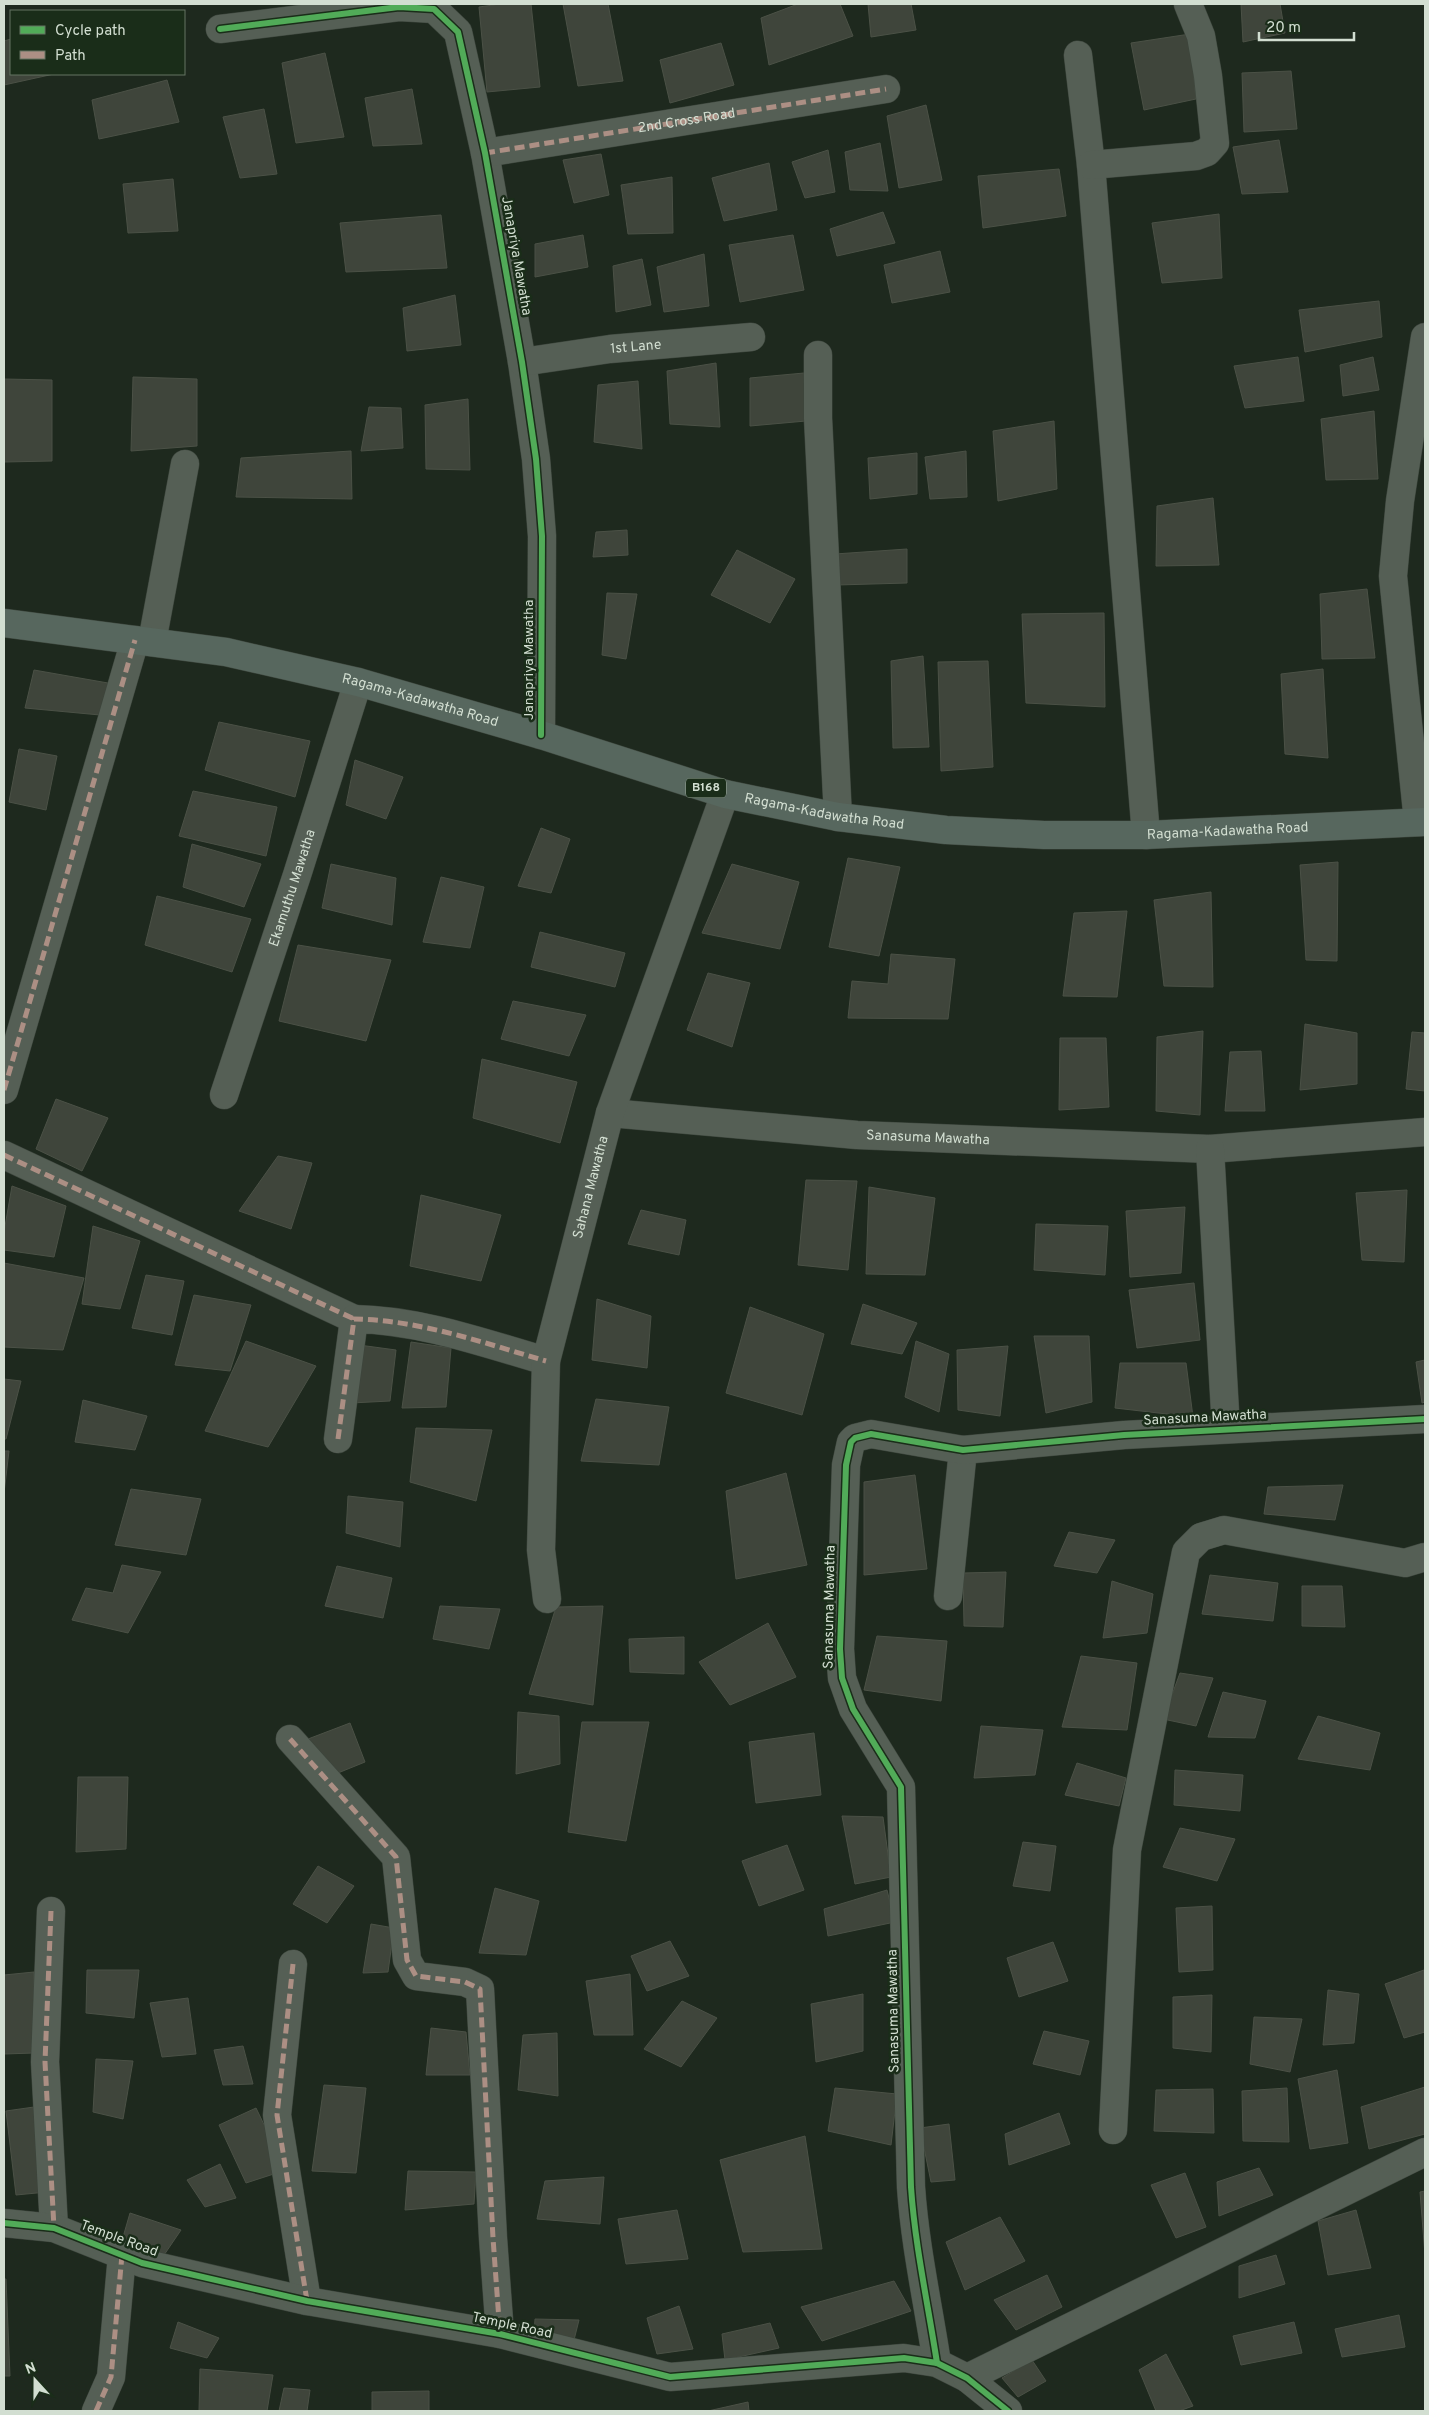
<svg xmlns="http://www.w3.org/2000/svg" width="1429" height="2415" viewBox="0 0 1429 2415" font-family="Overpass,sans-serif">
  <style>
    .building { fill: #3f453b; stroke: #4b5146 }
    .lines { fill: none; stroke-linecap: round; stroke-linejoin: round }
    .minor-casing { stroke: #3d463d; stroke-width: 29 }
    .major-casing { stroke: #3d463d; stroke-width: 29 }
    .minor { stroke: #555f55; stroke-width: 28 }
    .major { stroke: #57675e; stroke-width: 28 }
    .quiet { stroke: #ac8f84; stroke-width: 5; stroke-dasharray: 10 5; stroke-linecap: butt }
    .cycleway-casing { stroke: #1a2d19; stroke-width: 9 }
    .cycleway { stroke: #51ab58; stroke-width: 6 }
    .labels { text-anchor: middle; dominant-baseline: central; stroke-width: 5; stroke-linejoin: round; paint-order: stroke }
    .shield { fill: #1a2d19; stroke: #9ba99a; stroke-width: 1 }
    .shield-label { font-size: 12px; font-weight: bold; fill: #d2ded1 }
    .street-label { font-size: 14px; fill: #d2ded1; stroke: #1a2d19 }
  </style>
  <rect width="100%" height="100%" fill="#1e291e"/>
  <!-- building -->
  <g class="building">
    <polygon points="500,4 531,4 540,87 487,92 479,7"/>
    <polygon points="563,4 608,4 623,81 578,86"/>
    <polygon points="798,4 840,4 853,36 769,65 761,18"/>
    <polygon points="868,4 911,4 916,30 871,37"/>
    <polygon points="1241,4 1280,4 1285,33 1243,42"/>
    <polygon points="1190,34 1196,99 1144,110 1131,43"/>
    <polygon points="11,39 11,74 54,74 4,85 4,41"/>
    <polygon points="721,43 734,85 670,103 660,60"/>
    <polygon points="325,53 344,137 296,143 282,63"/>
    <polygon points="1291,71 1297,129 1244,132 1242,73"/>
    <polygon points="167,80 179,122 99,139 92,100"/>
    <polygon points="412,89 422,144 373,146 365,98"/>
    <polygon points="926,105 942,180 899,188 887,116"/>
    <polygon points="264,109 277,174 240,178 223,117"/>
    <polygon points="1279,140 1288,192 1242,194 1233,147"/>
    <polygon points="880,143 888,191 850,190 845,152"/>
    <polygon points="828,150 835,192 805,198 792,162"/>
    <polygon points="601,154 609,195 574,203 563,160"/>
    <polygon points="769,163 777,210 724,221 712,178"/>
    <polygon points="1059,169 1066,216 983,228 978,176"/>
    <polygon points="672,177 673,233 628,234 621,185"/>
    <polygon points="173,179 178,231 128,233 123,184"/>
    <polygon points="883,212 895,243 837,256 830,229"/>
    <polygon points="1219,214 1222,278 1162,283 1152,223"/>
    <polygon points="441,215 447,268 346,272 340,223"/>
    <polygon points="583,235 588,267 535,277 535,244"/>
    <polygon points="793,235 804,290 740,302 729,245"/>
    <polygon points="940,251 950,292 892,303 884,265"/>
    <polygon points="704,254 709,306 664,312 657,267"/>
    <polygon points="642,259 651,305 616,312 613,266"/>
    <polygon points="455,295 461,345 407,351 403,308"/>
    <polygon points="1379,301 1382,337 1305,352 1299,310"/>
    <polygon points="1298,357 1304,401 1245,408 1234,366"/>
    <polygon points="1373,357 1379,390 1343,396 1340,365"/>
    <polygon points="716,363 720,427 670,424 667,371"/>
    <polygon points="804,373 806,421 750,426 750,378"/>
    <polygon points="133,377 197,379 197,446 131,451"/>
    <polygon points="4,379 52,380 52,461 4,462"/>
    <polygon points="638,381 642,449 594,442 598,385"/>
    <polygon points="468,399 470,470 426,469 425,405"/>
    <polygon points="369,407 401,408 403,448 361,451"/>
    <polygon points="1374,411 1378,479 1326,480 1321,419"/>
    <polygon points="1054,421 1057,489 998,501 993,431"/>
    <polygon points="351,451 352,499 236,497 241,458"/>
    <polygon points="966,451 967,497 930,499 925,457"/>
    <polygon points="917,453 917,494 870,499 868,458"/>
    <polygon points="1213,498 1219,565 1156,566 1157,506"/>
    <polygon points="627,530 628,555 593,557 596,532"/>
    <polygon points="907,549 907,583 837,585 835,554"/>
    <polygon points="737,550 795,579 770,623 711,595"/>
    <polygon points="1367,589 1375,658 1322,659 1320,594"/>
    <polygon points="607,593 637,594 626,659 602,655"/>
    <polygon points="1104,613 1105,707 1026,703 1022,614"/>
    <polygon points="923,656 929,747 893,748 891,661"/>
    <polygon points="988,661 993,767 941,771 938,662"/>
    <polygon points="1323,669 1328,758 1285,754 1281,674"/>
    <polygon points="34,670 108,683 100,715 25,708"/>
    <polygon points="219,722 310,741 295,797 205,770"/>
    <polygon points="19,749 57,756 46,810 9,802"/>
    <polygon points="355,760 403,777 386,819 346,805"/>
    <polygon points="193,791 277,807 266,856 179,836"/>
    <polygon points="541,828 570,839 551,893 518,886"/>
    <polygon points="192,844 261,864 244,907 183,887"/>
    <polygon points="848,858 900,867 879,956 829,947"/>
    <polygon points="1338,862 1337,961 1306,960 1300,865"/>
    <polygon points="331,864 396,878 392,925 322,908"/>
    <polygon points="732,864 799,882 780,949 702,933"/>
    <polygon points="441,877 484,887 470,948 423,942"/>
    <polygon points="1211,892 1213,987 1164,986 1154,900"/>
    <polygon points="157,896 251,919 232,972 145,945"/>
    <polygon points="1127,911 1117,997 1063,996 1074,913"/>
    <polygon points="540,932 625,953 615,987 531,967"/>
    <polygon points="298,945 391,960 366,1041 279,1021"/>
    <polygon points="891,954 955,959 948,1019 848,1018 852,981 888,984"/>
    <polygon points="708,973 750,983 732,1047 687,1030"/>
    <polygon points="513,1001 586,1015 569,1056 501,1039"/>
    <polygon points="1305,1024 1357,1033 1357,1084 1300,1090"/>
    <polygon points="1203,1031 1200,1115 1156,1111 1157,1037"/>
    <polygon points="1412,1032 1425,1033 1425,1091 1406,1089"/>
    <polygon points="1060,1038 1106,1038 1109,1107 1059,1110"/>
    <polygon points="1261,1051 1265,1111 1225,1111 1230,1052"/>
    <polygon points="482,1059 577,1082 560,1143 473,1118"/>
    <polygon points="56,1099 108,1118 82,1171 36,1149"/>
    <polygon points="278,1156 312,1163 291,1229 239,1211"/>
    <polygon points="806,1180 857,1181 848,1270 798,1265"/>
    <polygon points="12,1186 66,1206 54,1257 4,1250 4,1232"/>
    <polygon points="869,1187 935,1198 925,1275 866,1274"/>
    <polygon points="1407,1190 1404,1262 1362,1260 1356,1193"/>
    <polygon points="421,1195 501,1215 481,1281 410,1266"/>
    <polygon points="1185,1207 1181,1273 1130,1277 1126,1211"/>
    <polygon points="641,1210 686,1220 679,1255 628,1244"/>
    <polygon points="1036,1224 1108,1226 1105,1275 1034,1270"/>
    <polygon points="93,1226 140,1241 120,1309 82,1304"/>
    <polygon points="4,1263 84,1278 63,1350 4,1347"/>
    <polygon points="146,1275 184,1281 172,1335 132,1328"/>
    <polygon points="1194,1283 1200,1340 1137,1348 1129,1290"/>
    <polygon points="194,1295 251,1305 230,1371 175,1365"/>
    <polygon points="597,1299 651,1316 647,1368 592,1360"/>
    <polygon points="863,1304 917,1323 902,1354 851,1344"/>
    <polygon points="750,1307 824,1334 802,1415 726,1393"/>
    <polygon points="1034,1336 1089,1336 1092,1402 1046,1413"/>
    <polygon points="246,1341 316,1366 268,1447 205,1431"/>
    <polygon points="916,1341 949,1354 939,1412 905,1397"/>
    <polygon points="411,1342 451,1348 446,1407 402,1408"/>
    <polygon points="359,1345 396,1350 390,1401 351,1403"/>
    <polygon points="1008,1346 1000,1416 958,1410 957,1350"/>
    <polygon points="1425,1360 1425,1402 1422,1403 1416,1362"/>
    <polygon points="1120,1363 1186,1363 1193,1417 1115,1408"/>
    <polygon points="4,1379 21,1381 6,1439 4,1439"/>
    <polygon points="596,1399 669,1407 659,1465 581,1461"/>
    <polygon points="83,1400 147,1416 135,1450 75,1442"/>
    <polygon points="416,1428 492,1430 476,1501 410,1482"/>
    <polygon points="4,1451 9,1451 4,1493"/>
    <polygon points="786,1473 807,1565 736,1579 726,1491"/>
    <polygon points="915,1475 927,1569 864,1575 864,1482"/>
    <polygon points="1343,1485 1335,1520 1264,1514 1268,1487"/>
    <polygon points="131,1489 201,1499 186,1555 115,1545"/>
    <polygon points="348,1496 403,1502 400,1547 346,1533"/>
    <polygon points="1069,1532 1115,1540 1097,1573 1054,1566"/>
    <polygon points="122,1565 161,1572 128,1633 72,1620 86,1588 113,1593"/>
    <polygon points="337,1566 392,1578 383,1618 325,1606"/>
    <polygon points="1006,1572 1003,1627 964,1626 963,1573"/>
    <polygon points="1210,1575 1278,1583 1273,1621 1202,1614"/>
    <polygon points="1112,1581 1153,1594 1147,1633 1103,1638"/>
    <polygon points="1302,1586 1342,1586 1345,1627 1302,1626"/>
    <polygon points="440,1606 500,1609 489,1649 433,1639"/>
    <polygon points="603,1606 593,1705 529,1694 556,1607"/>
    <polygon points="768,1623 796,1677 730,1705 699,1662"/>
    <polygon points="877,1636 947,1641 941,1701 864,1690"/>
    <polygon points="684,1637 684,1674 630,1672 629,1639"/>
    <polygon points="1081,1656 1137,1663 1127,1730 1062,1727"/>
    <polygon points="1180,1673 1213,1678 1196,1726 1163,1719"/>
    <polygon points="1223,1692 1266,1701 1255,1738 1208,1737"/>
    <polygon points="518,1712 559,1716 560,1764 516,1774"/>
    <polygon points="1318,1716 1380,1733 1370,1770 1298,1759"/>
    <polygon points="582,1722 649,1722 626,1841 568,1832"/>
    <polygon points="350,1723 365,1762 333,1775 308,1739"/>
    <polygon points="981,1726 1043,1730 1035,1775 974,1778"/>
    <polygon points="814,1733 821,1795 756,1803 749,1742"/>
    <polygon points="1077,1763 1126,1778 1119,1806 1065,1795"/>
    <polygon points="1175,1770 1243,1775 1240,1811 1174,1805"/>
    <polygon points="78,1777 128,1777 126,1849 76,1852"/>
    <polygon points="842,1816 883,1817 891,1877 855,1884"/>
    <polygon points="1180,1828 1235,1839 1217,1881 1163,1867"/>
    <polygon points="1023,1842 1056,1846 1050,1891 1013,1886"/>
    <polygon points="787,1845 804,1890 759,1906 742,1861"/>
    <polygon points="318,1866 354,1886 327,1923 293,1904"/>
    <polygon points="495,1888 539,1901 526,1955 479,1953"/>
    <polygon points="887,1890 895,1922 828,1936 824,1909"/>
    <polygon points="1212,1906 1213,1970 1179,1972 1176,1908"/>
    <polygon points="371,1924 394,1928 388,1972 363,1973"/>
    <polygon points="670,1941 689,1976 647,1991 631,1956"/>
    <polygon points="1053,1942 1068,1981 1019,1997 1007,1958"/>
    <polygon points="87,1970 139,1970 134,2018 86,2013"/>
    <polygon points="1424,1970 1425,2032 1404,2038 1385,1984"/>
    <polygon points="34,1972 34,2053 4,2054 4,1975"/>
    <polygon points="630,1974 633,2035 594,2035 586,1981"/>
    <polygon points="1328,1990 1359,1994 1354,2043 1323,2045"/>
    <polygon points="863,1994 863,2051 816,2062 811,2004"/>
    <polygon points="1212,1995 1211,2052 1173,2048 1173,1997"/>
    <polygon points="188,1998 196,2054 162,2057 150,2003"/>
    <polygon points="682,2001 717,2018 681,2067 644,2049"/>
    <polygon points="1254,2017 1302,2019 1290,2072 1250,2064"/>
    <polygon points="431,2028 466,2032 470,2075 426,2075"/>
    <polygon points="1044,2031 1089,2041 1080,2075 1033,2064"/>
    <polygon points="557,2033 558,2096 518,2090 523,2035"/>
    <polygon points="243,2046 253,2084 223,2085 214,2050"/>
    <polygon points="96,2059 133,2061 123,2119 93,2112"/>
    <polygon points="1337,2070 1348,2143 1310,2149 1298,2079"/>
    <polygon points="324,2085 366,2088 356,2173 312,2171"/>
    <polygon points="1425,2087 1425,2134 1369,2149 1361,2107"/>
    <polygon points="835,2088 897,2094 891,2145 828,2131"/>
    <polygon points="1287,2088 1289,2142 1243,2141 1242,2091"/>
    <polygon points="1213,2089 1214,2133 1154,2131 1156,2090"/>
    <polygon points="41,2106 47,2192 16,2195 6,2111"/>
    <polygon points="256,2108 286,2170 246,2183 219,2125"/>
    <polygon points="1059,2113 1070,2144 1009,2165 1005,2134"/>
    <polygon points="949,2124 955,2180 931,2182 920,2128"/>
    <polygon points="805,2136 822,2249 743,2252 720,2160"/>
    <polygon points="220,2164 236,2198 205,2207 187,2180"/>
    <polygon points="1259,2168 1273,2195 1219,2216 1217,2182"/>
    <polygon points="408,2171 476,2172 474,2204 405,2210"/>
    <polygon points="1185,2173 1206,2227 1176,2238 1151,2185"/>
    <polygon points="604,2177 600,2224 537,2219 545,2181"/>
    <polygon points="1425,2191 1425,2255 1420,2192"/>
    <polygon points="677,2210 688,2259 626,2264 618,2219"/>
    <polygon points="1356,2210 1371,2268 1328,2275 1318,2221"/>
    <polygon points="130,2213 181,2230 162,2258 121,2244"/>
    <polygon points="1000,2217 1025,2261 965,2290 946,2242"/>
    <polygon points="1276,2255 1285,2284 1239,2298 1239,2266"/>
    <polygon points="1047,2275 1062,2307 1016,2330 994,2300"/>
    <polygon points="4,2279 6,2279 10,2376 4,2376"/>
    <polygon points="894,2281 911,2311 822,2341 801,2307"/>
    <polygon points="679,2306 693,2349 657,2354 647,2318"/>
    <polygon points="1399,2315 1405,2347 1342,2357 1335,2329"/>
    <polygon points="535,2319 579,2320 574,2340 534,2335"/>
    <polygon points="178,2322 219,2338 207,2358 170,2348"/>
    <polygon points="1294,2322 1302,2353 1241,2365 1233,2336"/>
    <polygon points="770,2323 779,2348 725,2360 722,2334"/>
    <polygon points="1166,2354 1193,2406 1179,2411 1156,2411 1139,2370"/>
    <polygon points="1032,2360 1046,2381 1018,2397 1002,2378"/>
    <polygon points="200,2369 273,2375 267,2411 199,2411"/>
    <polygon points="284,2388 310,2390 307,2411 279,2411"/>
    <polygon points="429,2391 429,2411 372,2411 372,2392"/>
    <polygon points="748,2402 749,2411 708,2411"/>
  </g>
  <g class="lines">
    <!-- minor casing -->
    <g class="minor-casing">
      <g id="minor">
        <polyline points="220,29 399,7 434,9 458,32 485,153 522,362 536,459 542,536 541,735"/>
        <polyline points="1078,55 1091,165 1146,835"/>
        <polyline points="485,153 886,89"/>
        <polyline points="1091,165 1196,156 1207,152 1215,143 1208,76 1201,36 1188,4"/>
        <polyline points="818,355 818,418 838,817"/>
        <path id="s1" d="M522,362l88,-13 141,-12"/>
        <polyline points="152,642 185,464"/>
        <polyline points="1418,822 1393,576 1400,501 1425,337"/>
        <polyline points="4,1090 135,640"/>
        <path id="s2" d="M224,1095l73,-220 61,-193"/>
        <path id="s3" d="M610,1113l247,22 353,14 215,-17"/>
        <polyline points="1210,1149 1226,1429"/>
        <polyline points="4,1155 354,1319"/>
        <path d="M338,1439l16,-120c66,1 130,24 192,42"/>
        <polyline points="948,1596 963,1450"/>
        <path id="s4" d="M547,1599l-6,-49 5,-189 64,-248 115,-319"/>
        <polyline points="290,1739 396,1857 407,1960 416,1976 465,1982 480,1989 493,2238 500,2334"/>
        <polyline points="51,1911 45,2062 54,2228"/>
        <polyline points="293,1964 277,2115 307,2301"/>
        <polyline points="1113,2130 1127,1850 1186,1552 1201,1537 1224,1530 1405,1563 1425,1557"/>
        <polyline points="4,2223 54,2228 142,2263 307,2301 500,2334 670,2377 904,2358 937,2363 967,2378 1008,2411"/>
        <path d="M937,2363c-9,-59 -22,-117 -26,-176l-10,-400 -48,-78 -11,-31 -2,-29 6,-184 5,-23 4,-4 16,-4 92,16 161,-15 301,-16"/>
        <polyline points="967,2378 1425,2152"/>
        <polyline points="96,2411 111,2377 122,2255"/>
      </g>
    </g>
    <!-- major casing -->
    <g class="major-casing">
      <g id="major">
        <path id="s5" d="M4,623l222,29 132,30 183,53 184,59 113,23 108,13 98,5h102l279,-13"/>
      </g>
    </g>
    <!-- minor -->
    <use href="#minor" class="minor"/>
    <!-- major -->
    <use href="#major" class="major"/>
    <!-- quiet -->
    <g class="quiet">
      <path id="s6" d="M485,153l401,-64"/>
      <polyline points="4,1090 135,640"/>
      <polyline points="4,1155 354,1319"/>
      <path d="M338,1439l16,-120c66,1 130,24 192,42"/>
      <polyline points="290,1739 396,1857 407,1960 416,1976 465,1982 480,1989 493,2238 500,2334"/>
      <polyline points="51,1911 45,2062 54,2228"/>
      <polyline points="293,1964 277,2115 307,2301"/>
      <polyline points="96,2411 111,2377 122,2255"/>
    </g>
    <!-- cycleway casing -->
    <g class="cycleway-casing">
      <g id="cycleway">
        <polyline points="220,29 399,7 434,9 458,32 485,153 522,362 536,459 542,536 541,735"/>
        <polyline points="4,2223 54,2228 142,2263 307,2301 500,2334 670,2377 904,2358 937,2363 967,2378 1008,2411"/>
        <path d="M937,2363c-9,-59 -22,-117 -26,-176l-10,-400 -48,-78 -11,-31 -2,-29 6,-184 5,-23 4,-4 16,-4 92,16 161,-15 301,-16"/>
      </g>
    </g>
    <!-- cycleway -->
    <use href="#cycleway" class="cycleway"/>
  </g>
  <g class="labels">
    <!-- shield labels -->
    <rect class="shield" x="686" y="778.5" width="40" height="19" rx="4"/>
    <g class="shield-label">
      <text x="706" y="788">B168</text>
    </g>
    <!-- street labels -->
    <g class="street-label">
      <text stroke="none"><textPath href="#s6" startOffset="204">2nd Cross Road</textPath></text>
      <text transform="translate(516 256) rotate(80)">Janapriya Mawatha</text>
      <text stroke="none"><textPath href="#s1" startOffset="115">1st Lane</textPath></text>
      <text transform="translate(529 660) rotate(-90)">Janapriya Mawatha</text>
      <text stroke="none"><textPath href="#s5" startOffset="424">Ragama-Kadawatha Road</textPath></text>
      <text stroke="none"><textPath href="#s5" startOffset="844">Ragama-Kadawatha Road</textPath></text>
      <text stroke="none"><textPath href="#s5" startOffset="1249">Ragama-Kadawatha Road</textPath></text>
      <text stroke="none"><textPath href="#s2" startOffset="218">Ekamuthu Mawatha</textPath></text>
      <text stroke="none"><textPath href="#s3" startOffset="319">Sanasuma Mawatha</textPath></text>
      <text stroke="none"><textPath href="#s4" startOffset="418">Sahana Mawatha</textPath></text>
      <text transform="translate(1205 1418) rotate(-3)">Sanasuma Mawatha</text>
      <text transform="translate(830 1607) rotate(-89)">Sanasuma Mawatha</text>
      <text transform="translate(894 2011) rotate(-91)">Sanasuma Mawatha</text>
      <text transform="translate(119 2239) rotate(20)">Temple Road</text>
      <text transform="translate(512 2326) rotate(12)">Temple Road</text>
    </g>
  </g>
  <!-- border -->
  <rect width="1429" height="2415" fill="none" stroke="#d2ded1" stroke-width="10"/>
  <!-- legend -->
  <rect x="10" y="10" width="175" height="65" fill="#1a2d19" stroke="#647463"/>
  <rect x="20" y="26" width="25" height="8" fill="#51ab58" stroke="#647463"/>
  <text x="55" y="35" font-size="15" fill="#d2ded1">Cycle path</text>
  <rect x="20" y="51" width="25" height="8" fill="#ac8f84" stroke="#647463"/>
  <text x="55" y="60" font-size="15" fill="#d2ded1">Path</text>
  <!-- north arrow -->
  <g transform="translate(35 2380) rotate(339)" stroke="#1a2d19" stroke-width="4" paint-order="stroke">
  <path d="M0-4L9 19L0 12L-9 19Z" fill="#d2ded1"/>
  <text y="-8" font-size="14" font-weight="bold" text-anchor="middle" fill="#d2ded1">N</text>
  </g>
  <!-- scale -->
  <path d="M1259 32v8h95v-8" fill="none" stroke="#d2ded1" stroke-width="2.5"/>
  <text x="1266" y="32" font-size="15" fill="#d2ded1" stroke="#1a2d19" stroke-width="4" paint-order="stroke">20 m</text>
</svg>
